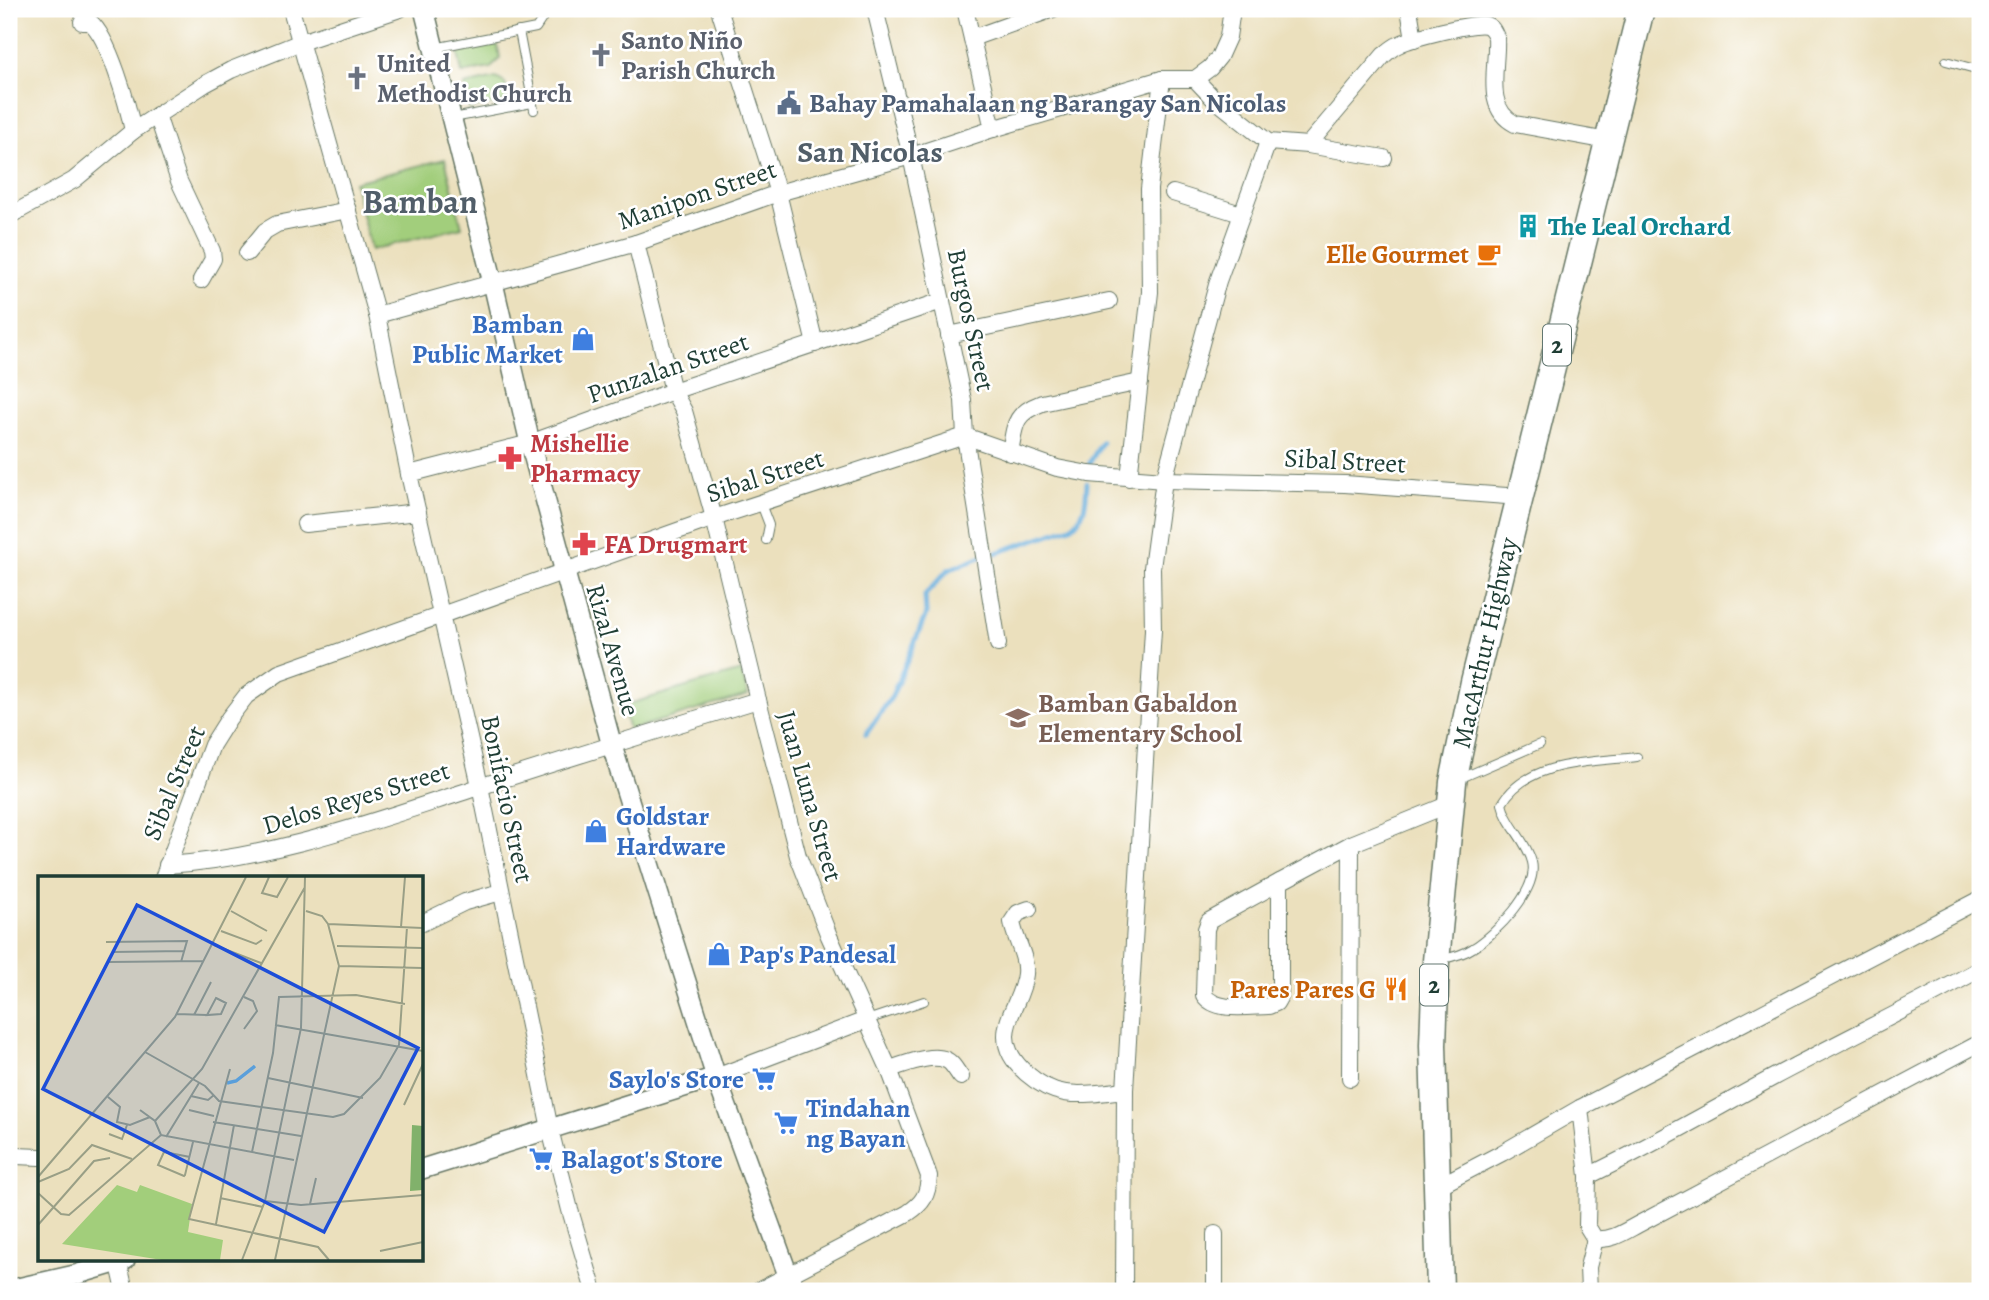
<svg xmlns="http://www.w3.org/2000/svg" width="1989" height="1300" viewBox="0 0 1989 1300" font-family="Alegreya,serif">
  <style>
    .green { fill: #a2ce7b; stroke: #608658; stroke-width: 2 }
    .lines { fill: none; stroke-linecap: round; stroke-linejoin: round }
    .stream { stroke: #65addc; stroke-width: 5 }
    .service-casing { stroke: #667664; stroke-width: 10 }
    .minor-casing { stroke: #667664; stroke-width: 18 }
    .tertiary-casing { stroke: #667664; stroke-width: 22 }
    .trunk-casing { stroke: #667664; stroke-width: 29 }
    .service { stroke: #fff; stroke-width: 8 }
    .minor { stroke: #fff; stroke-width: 16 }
    .tertiary { stroke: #fff; stroke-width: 19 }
    .trunk { stroke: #fff; stroke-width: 26 }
    .labels { text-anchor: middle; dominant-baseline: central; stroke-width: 5; stroke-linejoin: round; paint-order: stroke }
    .shield { fill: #fff; stroke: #627771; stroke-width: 2 }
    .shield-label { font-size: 24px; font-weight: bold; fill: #1f3d34 }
    .worship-label { font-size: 26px; font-weight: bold; fill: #5b616d; stroke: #fff; text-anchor: start }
    .service-label { font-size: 26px; font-weight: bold; fill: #4e5e75; stroke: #fff; text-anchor: start }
    .street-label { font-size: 26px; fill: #1f3d34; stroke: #fff }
    .culture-label { font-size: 26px; font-weight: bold; fill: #0d838f; stroke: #fff; text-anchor: start }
    .food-label { font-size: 26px; font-weight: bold; fill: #c56008; stroke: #fff; text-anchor: end }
    .shop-label { font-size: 26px; font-weight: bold; fill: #366cbe; stroke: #fff; text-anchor: start }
    .health-label { font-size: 26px; font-weight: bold; fill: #be3a42; stroke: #fff; text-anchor: start }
    .education-label { font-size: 26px; font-weight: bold; fill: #785e54; stroke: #fff; text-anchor: start }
    .quarter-label { font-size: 30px; font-weight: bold; fill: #515e69; stroke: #fff }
    .district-label { font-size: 33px; font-weight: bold; fill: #515e69; stroke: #fff }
    .inset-river { fill: none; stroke: #65addc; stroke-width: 3.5 }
    .inset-road { fill: none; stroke: #999f86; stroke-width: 2 }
    .view { fill: #1d4ed8; fill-opacity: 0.15; stroke: #1d4ed8; stroke-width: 3.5 }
    .inset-edge { fill: none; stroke: #1f3d34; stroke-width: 3.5 }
  </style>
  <rect width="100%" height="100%" fill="#fff"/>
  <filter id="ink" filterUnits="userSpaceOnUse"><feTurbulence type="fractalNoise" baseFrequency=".0143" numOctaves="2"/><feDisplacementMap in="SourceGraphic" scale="14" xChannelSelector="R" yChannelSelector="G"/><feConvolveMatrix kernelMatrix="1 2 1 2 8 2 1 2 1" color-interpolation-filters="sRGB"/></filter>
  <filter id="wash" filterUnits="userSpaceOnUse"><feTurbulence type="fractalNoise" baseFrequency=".00686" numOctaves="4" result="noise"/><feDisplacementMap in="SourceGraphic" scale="28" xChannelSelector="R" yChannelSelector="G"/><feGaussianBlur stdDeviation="1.57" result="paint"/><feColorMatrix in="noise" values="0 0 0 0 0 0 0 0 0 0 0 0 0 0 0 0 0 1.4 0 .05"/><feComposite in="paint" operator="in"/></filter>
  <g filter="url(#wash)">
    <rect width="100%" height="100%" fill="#ebe0bd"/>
    <!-- green -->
    <g class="green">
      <polygon points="497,41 500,58 491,68 462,73 457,48"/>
      <polygon points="496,78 505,83 508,101 469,109 464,85"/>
      <polygon points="445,159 462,227 371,250 354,182"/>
      <polygon points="741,671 748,695 629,730 622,706"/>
    </g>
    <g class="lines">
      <!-- stream -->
      <g class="stream">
        <polyline points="1089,469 1090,462 1102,442"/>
        <path d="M996,553l75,-26c15,-11 15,-26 16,-44"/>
        <polyline points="866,734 892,696 912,649 926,614 925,595 948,570 982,556"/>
      </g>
    </g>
  </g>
  <g filter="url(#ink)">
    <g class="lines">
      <!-- service casing -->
      <g class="service-casing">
        <g id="service">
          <polyline points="519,31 534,110"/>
          <polyline points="434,48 536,28 542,19"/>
          <polyline points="1946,61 1979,70"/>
          <polyline points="453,118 532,103"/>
          <polyline points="761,504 769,525 766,540"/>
          <polyline points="1459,779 1540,744"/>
          <path d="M1442,959c11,-2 22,-5 31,-11 23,-14 66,-58 59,-86 -6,-23 -25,-36 -30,-58 24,-44 92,-42 135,-47"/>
          <polyline points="867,1020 924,1001"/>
        </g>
      </g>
      <!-- minor casing -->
      <g class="minor-casing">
        <g id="minor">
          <polyline points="291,9 377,315 409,474 480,786 550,1129 570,1210 594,1291"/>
          <polyline points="719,9 778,193 815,344"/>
          <polyline points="875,9 911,156 963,400 965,436 998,644"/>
          <polyline points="965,9 993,129"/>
          <polyline points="1409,9 1414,39"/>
          <path d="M82,22h8c19,15 38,84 43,109"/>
          <polyline points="972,38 1053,9"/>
          <polyline points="1195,79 1212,97 1268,142 1308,145 1384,158"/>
          <polyline points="157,115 179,181 212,251 213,259 201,280"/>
          <path d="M1308,145l76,-90c5,-4 9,-8 14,-10 12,-7 76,-23 88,-20 6,2 8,7 10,12 2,30 -13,71 19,87l93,17"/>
          <polyline points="1173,193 1241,214"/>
          <polyline points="9,216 74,180 133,131 205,84 231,70 301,42 400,9"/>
          <path d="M636,243l37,148 11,20 30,107 44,182 40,156 31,80 60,133 40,107c-1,19 -6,27 -21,37l-150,78"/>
          <polyline points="247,253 265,231 277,224 348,210"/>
          <polyline points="377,315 636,243 778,193 911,156 993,129 1162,79 1195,79 1210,68 1219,57 1228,37 1232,9"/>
          <polyline points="949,335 1109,301"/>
          <path d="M1010,453c5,-28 3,-39 32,-50l98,-21"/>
          <polyline points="409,474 530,443 673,391 942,301"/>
          <polyline points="1129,478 1150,292 1149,189 1162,79"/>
          <polyline points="305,524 418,512"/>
          <path d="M167,865c109,-7 209,-45 312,-78 93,-30 186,-59 279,-87"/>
          <polyline points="163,878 212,745 229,718 246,696 279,673 714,518 965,436 1057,468 1089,474 1164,480 1345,484 1520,497"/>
          <path d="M1280,882v114l-4,7 -7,3c-19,0 -53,7 -65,-11l2,-66 3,-8z"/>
          <polyline points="1280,882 1351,844 1452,803"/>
          <path d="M1029,909l-11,4 -6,9c3,18 15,34 13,52 -2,22 -19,41 -19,62 0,28 35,53 59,57 20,3 41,-1 60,-3"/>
          <polyline points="422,923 465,902 501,892"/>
          <path d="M889,1069c15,-4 42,-16 57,-9 6,2 11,12 15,17"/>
          <polyline points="716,1077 866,1020"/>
          <polyline points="1350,1078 1351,844"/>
          <path d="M1580,1108l8,68 -1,50 8,13c16,2 29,-7 42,-14l343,-182"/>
          <polyline points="16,1156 40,1157"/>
          <path d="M1588,1176c63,-30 123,-65 184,-98 69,-37 140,-71 208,-109"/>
          <polyline points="1437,1187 1502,1153 1580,1108 1979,900"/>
          <polyline points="1215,1234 1215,1291"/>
          <polyline points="118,1260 125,1291"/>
          <polyline points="1124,1291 1125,1090 1153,630 1152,568 1164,480 1218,281 1268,142"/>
          <polyline points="1589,1291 1588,1267 1595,1239"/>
        </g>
      </g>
      <!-- tertiary casing -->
      <g class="tertiary-casing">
        <g id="tertiary">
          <polyline points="424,9 493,283 530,443 612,746 716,1077 788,1275 796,1291"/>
          <polyline points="422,1169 716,1077"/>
          <polyline points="9,1290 75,1275 125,1260"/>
        </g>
      </g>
      <!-- trunk casing -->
      <g class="trunk-casing">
        <polyline id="trunk" points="1440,1291 1433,1045 1436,961 1453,782 1474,682 1641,9"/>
      </g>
      <!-- service -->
      <use href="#service" class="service"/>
      <!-- minor -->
      <use href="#minor" class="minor"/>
      <!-- tertiary -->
      <use href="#tertiary" class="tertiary"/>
      <!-- trunk -->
      <use href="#trunk" class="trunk"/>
    </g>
  </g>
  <!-- icons -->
  <defs>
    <g id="church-bare" transform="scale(1.89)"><path d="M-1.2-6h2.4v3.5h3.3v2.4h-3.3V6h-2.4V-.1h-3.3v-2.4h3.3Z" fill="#6b7280" stroke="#fff" stroke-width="2.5" paint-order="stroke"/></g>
    <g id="civic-bare" transform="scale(1.89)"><path d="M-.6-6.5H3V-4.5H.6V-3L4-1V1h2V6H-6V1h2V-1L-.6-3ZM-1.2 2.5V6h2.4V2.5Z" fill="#5c6f8a" stroke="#fff" stroke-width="2.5" paint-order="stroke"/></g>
    <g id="building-bare" transform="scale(1.89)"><path d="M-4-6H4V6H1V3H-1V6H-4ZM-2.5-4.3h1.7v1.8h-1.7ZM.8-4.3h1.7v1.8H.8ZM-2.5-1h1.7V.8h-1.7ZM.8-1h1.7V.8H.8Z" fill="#0f9aa8" stroke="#fff" stroke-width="2.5" paint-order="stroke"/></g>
    <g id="cafe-bare" transform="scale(1.89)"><path d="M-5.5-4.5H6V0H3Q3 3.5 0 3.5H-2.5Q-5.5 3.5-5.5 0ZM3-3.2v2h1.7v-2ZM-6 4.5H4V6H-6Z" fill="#e8710a" stroke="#fff" stroke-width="2.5" paint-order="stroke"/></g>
    <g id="shop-bare" transform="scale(1.89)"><path d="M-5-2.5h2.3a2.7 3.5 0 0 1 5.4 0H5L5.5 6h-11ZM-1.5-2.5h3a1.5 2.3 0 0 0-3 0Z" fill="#3f7fe0" stroke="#fff" stroke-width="2.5" paint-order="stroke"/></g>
    <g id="pharmacy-bare" transform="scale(1.89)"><path d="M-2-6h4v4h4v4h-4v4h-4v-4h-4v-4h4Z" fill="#e0444e" stroke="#fff" stroke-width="2.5" paint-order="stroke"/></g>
    <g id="school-bare" transform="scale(1.89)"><path d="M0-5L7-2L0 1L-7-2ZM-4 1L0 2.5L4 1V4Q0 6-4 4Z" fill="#8d6e63" stroke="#fff" stroke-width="2.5" paint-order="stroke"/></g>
    <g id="restaurant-bare" transform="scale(1.89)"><path d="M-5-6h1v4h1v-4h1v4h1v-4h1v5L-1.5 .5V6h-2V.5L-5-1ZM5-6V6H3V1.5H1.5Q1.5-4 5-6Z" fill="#e8710a" stroke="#fff" stroke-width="2.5" paint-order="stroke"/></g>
    <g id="supermarket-bare" transform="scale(1.89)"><path d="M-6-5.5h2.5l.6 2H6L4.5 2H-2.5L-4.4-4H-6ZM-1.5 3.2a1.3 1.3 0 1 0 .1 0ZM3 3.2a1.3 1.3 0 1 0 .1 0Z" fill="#3f7fe0" stroke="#fff" stroke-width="2.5" paint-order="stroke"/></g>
  </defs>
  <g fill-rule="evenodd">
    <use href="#church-bare" x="601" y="55"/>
    <use href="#church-bare" x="357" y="78"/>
    <use href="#civic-bare" x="789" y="103"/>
    <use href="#building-bare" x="1528" y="226"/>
    <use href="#cafe-bare" x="1489" y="254"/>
    <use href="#shop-bare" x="583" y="339"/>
    <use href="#pharmacy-bare" x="510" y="458"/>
    <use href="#pharmacy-bare" x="584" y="544"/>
    <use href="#school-bare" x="1018" y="718"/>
    <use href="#shop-bare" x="596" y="831"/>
    <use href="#shop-bare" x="719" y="954"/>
    <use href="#restaurant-bare" x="1396" y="989"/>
    <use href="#supermarket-bare" x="764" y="1079"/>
    <use href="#supermarket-bare" x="786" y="1123"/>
    <use href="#supermarket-bare" x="541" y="1159"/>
  </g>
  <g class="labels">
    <!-- shield labels -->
    <g class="shield">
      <rect x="1543" y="324.5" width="28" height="41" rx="5"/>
      <rect x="1420" y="964.5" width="28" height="41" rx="5"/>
    </g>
    <g class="shield-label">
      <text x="1557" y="345">2</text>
      <text x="1434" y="985">2</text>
    </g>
    <!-- worship labels -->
    <g class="worship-label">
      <text x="621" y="40">Santo Niño<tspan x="621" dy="30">Parish Church</tspan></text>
      <text x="377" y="63">United<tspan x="377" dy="30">Methodist Church</tspan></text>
    </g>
    <!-- service labels -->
    <g class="service-label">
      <text x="809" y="103">Bahay Pamahalaan ng Barangay San Nicolas</text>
    </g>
    <!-- street labels -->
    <g class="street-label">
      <text transform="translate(697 195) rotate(-19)">Manipon Street</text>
      <text transform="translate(971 320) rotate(78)">Burgos Street</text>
      <text transform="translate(668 368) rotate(-19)">Punzalan Street</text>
      <text transform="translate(1345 461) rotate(3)">Sibal Street</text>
      <text transform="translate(765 476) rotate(-18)">Sibal Street</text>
      <text transform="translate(1485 643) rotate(-77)">MacArthur Highway</text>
      <text transform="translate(613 650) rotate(74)">Rizal Avenue</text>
      <text transform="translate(174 783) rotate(-67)">Sibal Street</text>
      <text transform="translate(810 796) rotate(74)">Juan Luna Street</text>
      <text transform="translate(356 798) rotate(-17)">Delos Reyes Street</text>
      <text transform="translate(507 799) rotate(78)">Bonifacio Street</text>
    </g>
    <!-- culture labels -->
    <g class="culture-label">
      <text x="1548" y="226">The Leal Orchard</text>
    </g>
    <!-- food labels -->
    <g class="food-label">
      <text x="1469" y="254">Elle Gourmet</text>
      <text x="1376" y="989">Pares Pares G</text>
    </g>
    <!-- shop labels -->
    <g class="shop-label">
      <text x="563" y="324" text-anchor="end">Bamban<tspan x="563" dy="30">Public Market</tspan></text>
      <text x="616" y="816">Goldstar<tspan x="616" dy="30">Hardware</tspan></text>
      <text x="739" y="954">Pap's Pandesal</text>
      <text x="744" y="1079" text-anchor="end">Saylo's Store</text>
      <text x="806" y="1108">Tindahan<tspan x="806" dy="30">ng Bayan</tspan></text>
      <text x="561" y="1159">Balagot's Store</text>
    </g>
    <!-- health labels -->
    <g class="health-label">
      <text x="530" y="443">Mishellie<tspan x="530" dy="30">Pharmacy</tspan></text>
      <text x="604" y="544">FA Drugmart</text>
    </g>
    <!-- education labels -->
    <g class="education-label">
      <text x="1038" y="703">Bamban Gabaldon<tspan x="1038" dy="30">Elementary School</tspan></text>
    </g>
    <!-- quarter labels -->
    <g class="quarter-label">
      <text x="870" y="152">San Nicolas</text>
    </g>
    <!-- district labels -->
    <g class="district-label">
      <text x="420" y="201">Bamban</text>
    </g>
  </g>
  <!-- overview -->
  <g transform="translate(38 876)">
    <rect width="385" height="385" fill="#ebe0bd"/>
    <path d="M79,309l20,7 3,-7 52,19 -4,28 35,8 -3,20h-58l-100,-16z" fill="#a2ce7b"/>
    <path d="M374,249l11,1v64l-13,1z" fill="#81b16b"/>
    <path class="inset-river" d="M189,207l9,-2 19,-15"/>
    <path class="inset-road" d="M231,1l-7,16 15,4 11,-20M193,35l36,20M290,48l95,4M363,51l4,-50M183,55l35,13 6,-4M68,66l81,-1 -6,21M176,69l47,18M299,70l86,2M74,76l72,-1M71,86l94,-1M301,90l84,2M206,121l9,4 4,10 -13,18M178,122l10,5 -5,11 -14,1zM139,138l30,1M156,139l17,-33M237,149l148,26M107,176l60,34 14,15 114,16 11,-3 36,-36 19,-33 8,-118M192,193l-41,150 129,28 11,13M230,202l95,20M153,220l17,4 6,-5M70,221l12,10 -3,15 13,3 20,-8M366,229l19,-41M102,234l15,11 6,14M151,234l25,6M117,245l47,-52 103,-182M175,246l88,14M71,258l13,5 5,-14M128,261l33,-54M214,276l21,-99 6,-56 77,-2 49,9M152,281l-26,-5 -6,13 26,11 1,-1 8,-33M0,301l137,-160 71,-140M0,306l31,-13 23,-24 40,14M0,317l23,21 8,1 92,-80 133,25M182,322l43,9M227,325l36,4 122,-10M272,328l6,-26M178,348l18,-99M0,349l56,-64 16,-3M342,375l43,-9M204,384l23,-59 36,-173 4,-151M237,384l64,-294 -11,-42 -6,-8 -16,-5"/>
    <path class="view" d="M99,29l281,143 -94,184 -281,-143z"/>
    <rect width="385" height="385" class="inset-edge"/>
  </g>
  <!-- margin -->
  <rect width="1989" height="1300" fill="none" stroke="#fff" stroke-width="35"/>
</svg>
